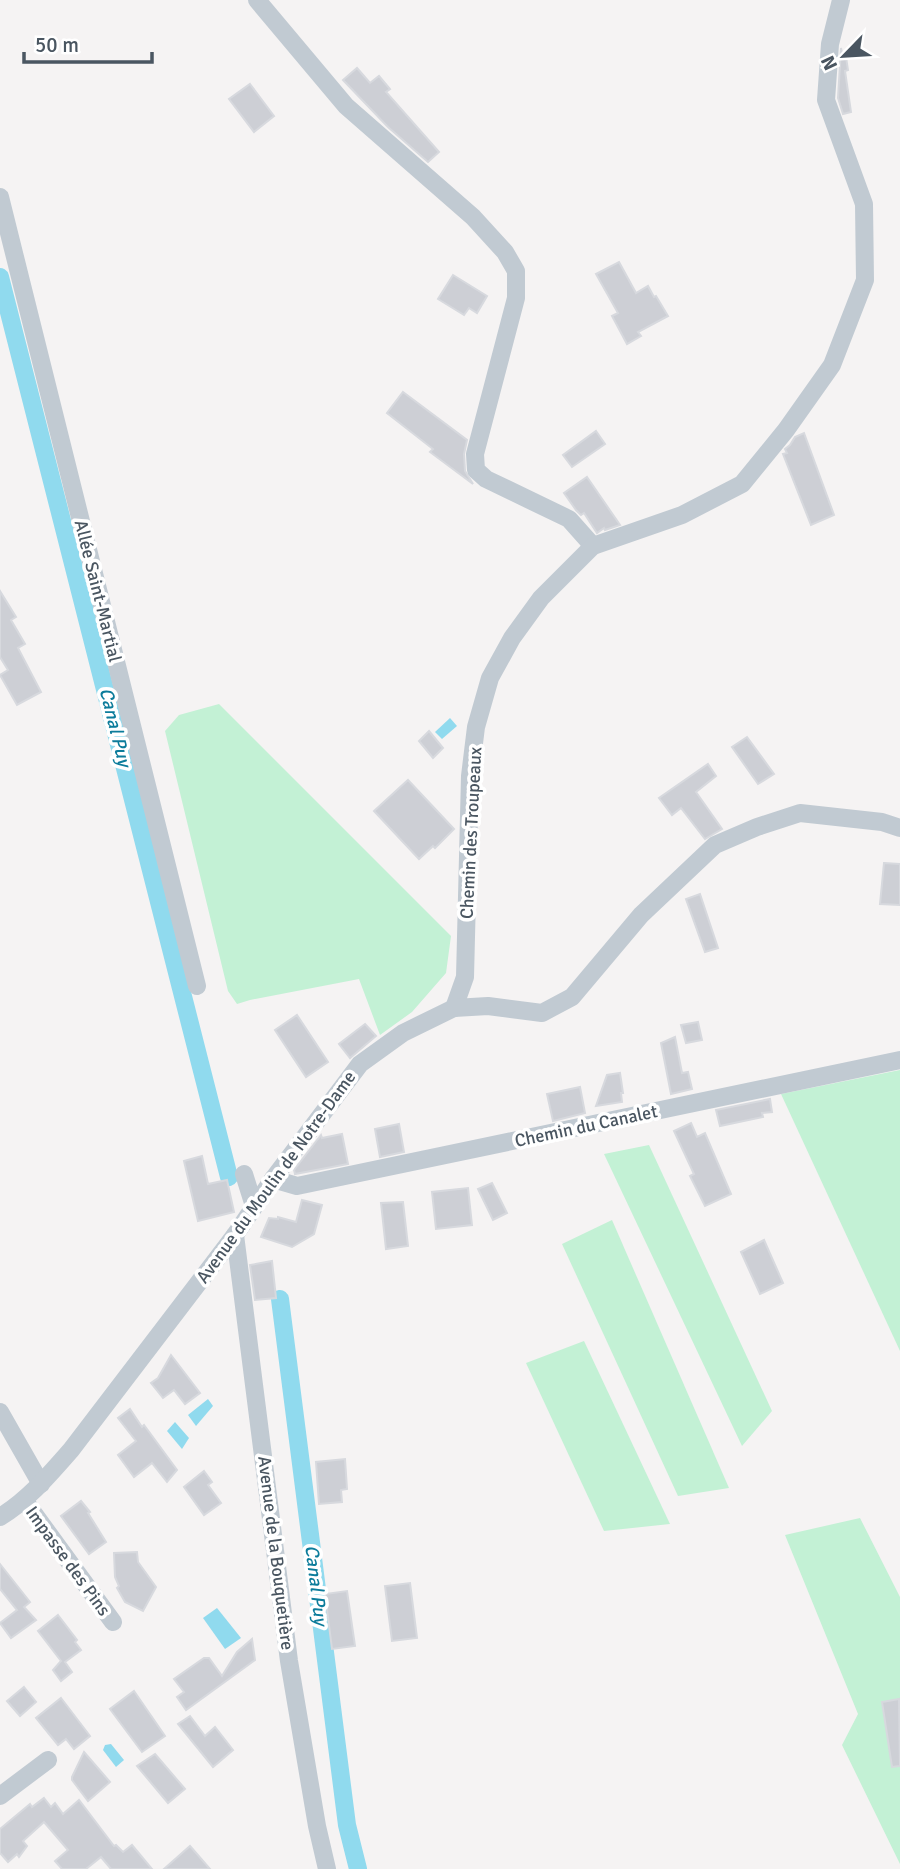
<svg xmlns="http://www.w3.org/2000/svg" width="900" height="1869" viewBox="0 0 900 1869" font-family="Signika,sans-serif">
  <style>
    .green { fill: #c3f1d5 }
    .water { fill: #90daee }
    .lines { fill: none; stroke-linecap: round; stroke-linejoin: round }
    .canal { stroke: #90daee; stroke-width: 18 }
    .building { fill: #cdcfd5; stroke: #d7d9de; stroke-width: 2 }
    .street { stroke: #c1cad2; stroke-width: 18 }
    .labels { text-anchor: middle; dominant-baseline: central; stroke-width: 7; stroke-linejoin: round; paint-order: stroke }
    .street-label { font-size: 18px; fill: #4a5661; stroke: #fff }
    .water-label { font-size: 19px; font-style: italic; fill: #0c7c9b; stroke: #fff }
  </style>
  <rect width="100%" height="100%" fill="#f5f3f3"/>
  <!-- green -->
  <g class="green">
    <polygon points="219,704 451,936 446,973 412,1012 380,1035 359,979 250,1000 237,1004 228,991 165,731 179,715"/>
    <polygon points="900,1070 900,1351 781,1094"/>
    <polygon points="649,1145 772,1411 742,1446 604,1154"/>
    <polygon points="612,1220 729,1488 678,1496 562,1244"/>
    <polygon points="584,1341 670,1524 604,1531 526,1363"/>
    <polygon points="860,1518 900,1597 900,1864 842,1745 858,1714 785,1535"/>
  </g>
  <!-- water -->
  <g class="water">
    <polygon points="450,718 457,726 442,739 435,732"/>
    <polygon points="208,1399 213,1406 196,1426 188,1415"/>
    <polygon points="175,1422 189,1438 182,1449 167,1431"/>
    <polygon points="217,1608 241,1638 225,1649 203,1618"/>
    <polygon points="111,1744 124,1760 116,1767 103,1750 105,1745"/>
  </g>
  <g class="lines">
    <!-- canal -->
    <g class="canal">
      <polyline points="0,277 229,1177"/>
      <polyline points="280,1299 347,1825 358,1869"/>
    </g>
  </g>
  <!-- building -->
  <g class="building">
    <polygon points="841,48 843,58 846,57 848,70 845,71 851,112 843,114 838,98"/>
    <polygon points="357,68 370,83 379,76 390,89 386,92 439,152 428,162 388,127 343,80"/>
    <polygon points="250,84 274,116 254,132 229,99"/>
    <polygon points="619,262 636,293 648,286 654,297 656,296 668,316 638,332 641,336 627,344 612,316 618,313 596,274"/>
    <polygon points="453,275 487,296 477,313 469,308 464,315 438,299"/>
    <polygon points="403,392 467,440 464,454 465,471 473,484 430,452 433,449 387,413"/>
    <polygon points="596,431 605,444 572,467 563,455"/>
    <polygon points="804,433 834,515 811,525 783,454 787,453 785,449 790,445 795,437"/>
    <polygon points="587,477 620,525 605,530 604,528 597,533 584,513 581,515 576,510 564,493"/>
    <polygon points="0,591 16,617 11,620 25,644 18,648 41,692 17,705 0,675 8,670 0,657"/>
    <polygon points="429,731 443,748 433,758 419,741"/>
    <polygon points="747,737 774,774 758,784 732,747"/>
    <polygon points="708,764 716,776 696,792 722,829 705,839 681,808 672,815 659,798"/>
    <polygon points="408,780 454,829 435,848 433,846 419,859 374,811"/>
    <polygon points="884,863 900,864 900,905 880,904"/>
    <polygon points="700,894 718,948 705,952 686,899"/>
    <polygon points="297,1015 328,1062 306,1077 275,1030"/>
    <polygon points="698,1022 702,1040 686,1043 681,1025"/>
    <polygon points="365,1024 376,1036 350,1058 339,1044"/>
    <polygon points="675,1037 682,1073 688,1072 692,1089 671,1094 661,1043"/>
    <polygon points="620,1073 623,1093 621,1093 622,1102 596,1106 607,1075"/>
    <polygon points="580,1087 585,1113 553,1121 547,1094"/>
    <polygon points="770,1099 772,1112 762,1113 763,1117 720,1126 716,1110"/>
    <polygon points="691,1123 697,1137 705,1133 731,1194 705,1206 690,1176 694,1174 674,1131"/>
    <polygon points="399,1124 404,1152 380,1157 375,1129"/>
    <polygon points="342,1134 348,1164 295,1174 294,1170 321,1135 322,1138"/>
    <polygon points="202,1156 208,1184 227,1180 234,1212 198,1221 184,1161"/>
    <polygon points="492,1183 507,1213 493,1220 478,1189"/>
    <polygon points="468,1188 472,1225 436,1229 432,1192"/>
    <polygon points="302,1200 322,1205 314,1234 292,1247 261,1237 269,1218 278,1219 278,1217 296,1222"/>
    <polygon points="403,1202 408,1246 386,1249 381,1203"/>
    <polygon points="764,1240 783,1283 760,1294 741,1252"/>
    <polygon points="272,1261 276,1298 255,1300 250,1265"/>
    <polygon points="171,1355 200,1393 185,1404 174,1390 163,1398 151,1383 158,1378"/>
    <polygon points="130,1409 142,1427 144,1425 177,1470 167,1482 152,1463 134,1477 118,1455 136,1441 118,1418"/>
    <polygon points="345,1459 347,1489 341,1490 342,1502 319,1504 316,1462"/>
    <polygon points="204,1471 212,1482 208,1485 221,1503 204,1515 184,1487"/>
    <polygon points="81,1501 90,1512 88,1513 106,1542 89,1554 61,1516"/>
    <polygon points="137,1552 138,1562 156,1587 143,1611 125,1602 117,1588 119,1586 115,1577 114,1553"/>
    <polygon points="0,1564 30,1602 24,1607 36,1620 11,1638 0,1623 17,1610 0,1589"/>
    <polygon points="410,1583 417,1638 392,1641 385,1586"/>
    <polygon points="347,1591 355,1646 332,1649 325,1594"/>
    <polygon points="58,1615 77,1640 75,1642 81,1650 65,1662 72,1672 61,1681 53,1670 61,1661 38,1631"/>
    <polygon points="252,1639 255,1660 186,1710 177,1697 184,1692 174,1679 204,1658 209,1658 222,1676 237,1652"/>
    <polygon points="24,1687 36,1702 20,1716 7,1701"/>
    <polygon points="134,1691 165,1736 142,1752 110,1709"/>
    <polygon points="61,1698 90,1736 74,1749 66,1739 58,1745 36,1718"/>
    <polygon points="899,1699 900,1766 892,1767 882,1702"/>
    <polygon points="190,1716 205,1736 215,1727 233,1750 213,1767 178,1724"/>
    <polygon points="84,1752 110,1782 88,1801 72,1780 72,1777"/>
    <polygon points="155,1754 185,1789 168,1803 137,1766"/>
    <polygon points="44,1798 51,1807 55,1803 63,1814 79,1800 114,1846 116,1845 123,1852 132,1845 152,1869 111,1869 101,1857 86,1869 62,1869 55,1861 68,1850 44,1822 23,1841 27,1846 19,1857 17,1854 8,1862 0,1853 0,1829 30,1804 32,1807"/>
    <polygon points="190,1846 210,1869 164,1869"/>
  </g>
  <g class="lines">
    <!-- street -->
    <g class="street">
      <polyline points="257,0 346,106 473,217 505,252 516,271 516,298 475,454 476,470 486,479 569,519 593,546"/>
      <polyline points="0,197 197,986"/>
      <polyline points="454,1008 465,977 470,776 476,727 490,678 512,638 541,598 593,546 682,515 742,484 786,430 832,365 865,280 864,204 826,100 830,44 841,0"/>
      <polyline points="244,1174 254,1206"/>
      <polyline points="273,1179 297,1186 900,1060"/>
      <polyline points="235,1235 289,1661 317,1826 327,1869"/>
      <polyline points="0,1412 41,1484"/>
      <polyline points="24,1500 113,1622"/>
      <path d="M0,1517c28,-17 49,-42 71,-67l164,-215 38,-56 87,-115 43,-31 51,-25 34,-2 54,7 30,-16 69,-82 74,-70 42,-18 43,-14 82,9 18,6"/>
      <polyline points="0,1796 48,1760"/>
    </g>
  </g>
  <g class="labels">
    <!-- street labels -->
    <g class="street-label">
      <text transform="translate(98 591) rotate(76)">Allée Saint-Martial</text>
      <text transform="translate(471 833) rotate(-87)">Chemin des Troupeaux</text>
      <text transform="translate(586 1126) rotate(-12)">Chemin du Canalet</text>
      <text transform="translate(276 1177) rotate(-54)">Avenue du Moulin de Notre-Dame</text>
      <text transform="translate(276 1553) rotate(83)">Avenue de la Bouquetière</text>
      <text transform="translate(68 1561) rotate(54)">Impasse des Pins</text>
    </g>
    <!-- water labels -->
    <g class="water-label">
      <text transform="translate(115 727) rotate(76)">Canal Puy</text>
      <text transform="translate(316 1585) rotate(83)">Canal Puy</text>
    </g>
  </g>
  <!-- north arrow -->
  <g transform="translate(844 56) rotate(245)" stroke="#ffffff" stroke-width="5" paint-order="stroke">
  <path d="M0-5L12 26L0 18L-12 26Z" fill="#4a5661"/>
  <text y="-10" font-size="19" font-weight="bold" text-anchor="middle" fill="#4a5661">N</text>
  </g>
  <!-- scale -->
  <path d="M24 52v10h128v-10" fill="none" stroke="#4a5661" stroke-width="3.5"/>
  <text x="35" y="52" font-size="21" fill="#4a5661" stroke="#ffffff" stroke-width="5" paint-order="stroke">50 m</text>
</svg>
